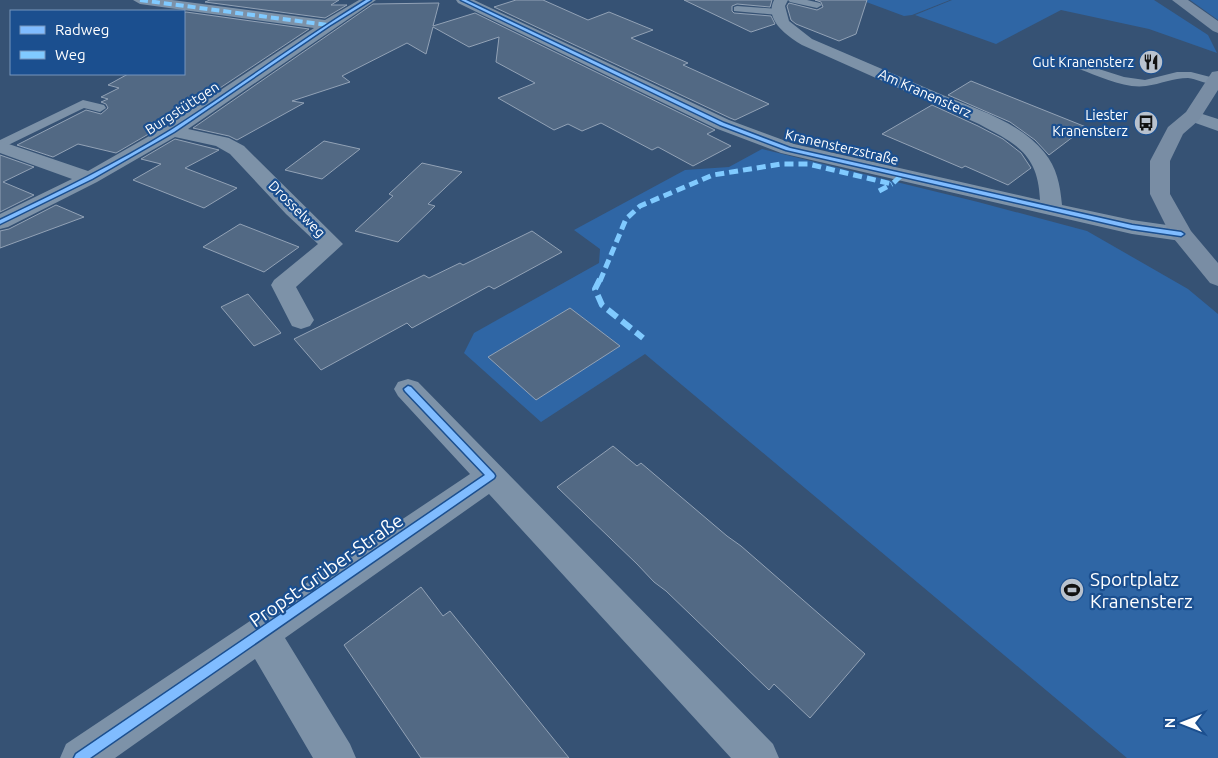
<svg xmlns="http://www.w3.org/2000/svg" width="1218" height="758" viewBox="0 0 1218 758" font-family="Ubuntu,sans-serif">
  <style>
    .green { fill: #2f66a5 }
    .building { fill: #526984; stroke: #92a2b6 }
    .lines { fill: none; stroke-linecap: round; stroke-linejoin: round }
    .lane { fill: #7d92a8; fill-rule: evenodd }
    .street { fill: #7d92a8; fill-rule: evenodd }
    .secondary { fill: #798da4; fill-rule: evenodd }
    .quiet-far2 { stroke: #80caff; stroke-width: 4; stroke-dasharray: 8 4; stroke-linecap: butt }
    .quiet-far1 { stroke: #80caff; stroke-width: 5; stroke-dasharray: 9 5; stroke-linecap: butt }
    .quiet { stroke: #80caff; stroke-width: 6; stroke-dasharray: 12 6; stroke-linecap: butt }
    .cycleway-casing { stroke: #1b4f8f; stroke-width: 3 }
    .cycleway { fill: #80bcff; fill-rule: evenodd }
    .labels { text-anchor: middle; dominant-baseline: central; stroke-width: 4.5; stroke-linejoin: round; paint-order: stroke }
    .far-poi-label { font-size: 14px; fill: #fff; stroke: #1b4f8f; text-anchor: end }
    .far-street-label { font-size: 14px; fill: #fff; stroke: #1b4f8f }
    .near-street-label { font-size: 19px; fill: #fff; stroke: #1b4f8f }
    .near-poi-label { font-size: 19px; fill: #fff; stroke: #1b4f8f; text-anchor: start }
  </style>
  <rect width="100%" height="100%" fill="#365274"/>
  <!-- green -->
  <g class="green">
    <polygon points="861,0 950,0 912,15 904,16"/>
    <polygon points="952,0 1154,0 1208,35 1217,53 1149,29 1061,10 996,44 915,15"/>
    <polygon points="1190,0 1218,0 1218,20"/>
    <polygon points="762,149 978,202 1087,231 1188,289 1218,314 1218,758 1127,758 645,354 541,422 464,353 474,333 599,263 600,249 574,230 685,170 729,167"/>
  </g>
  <!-- building -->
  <g class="building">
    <polygon points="210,0 339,0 331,5 347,5 325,18 205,2"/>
    <polygon points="516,0 543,0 588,20 609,12 653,30 631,38 688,63 683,65 769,104 735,120 730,118 494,7"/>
    <polygon points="684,0 772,0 770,7 737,4 732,6 732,11 734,13 771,16 775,24 751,32"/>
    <polygon points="815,0 867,0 856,34 839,41 796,24 791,20 787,6 789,3 817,10 823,7 821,2"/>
    <polygon points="439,3 433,26 475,13 715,130 707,134 731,146 693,166 658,147 652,150 601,123 582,131 568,124 554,130 498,98 535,83 496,62 499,37 469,47 433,27 426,54 407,43 342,76 350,82 292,101 304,103 237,140 229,136 193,128 373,4"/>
    <polygon points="186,12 309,29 164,125 116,153 78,144 53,157 17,145 86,110 101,114 108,108 106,104 101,102 108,99 101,97 119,88 108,85 128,74 184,74 184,13"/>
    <polygon points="971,81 1086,127 1049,155 1035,140 1010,122 948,95"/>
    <polygon points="932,105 978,126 1003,139 1021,153 1031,168 1008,185 965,166 962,168 882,134"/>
    <polygon points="175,139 219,150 185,168 237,188 204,208 133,180 161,164 141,159"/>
    <polygon points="324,141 360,149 322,179 285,170"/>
    <polygon points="0,155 34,167 3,182 34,195 0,212"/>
    <polygon points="422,163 462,172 428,204 435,206 398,242 355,231 393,196 389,194"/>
    <polygon points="56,205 84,217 0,248 0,231 9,229"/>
    <polygon points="240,224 299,247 264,272 203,247"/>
    <polygon points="532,231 562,252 494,289 489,286 412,328 407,323 321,370 294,339 424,275 429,278 460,263 463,265"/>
    <polygon points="248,294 281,333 254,346 221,307"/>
    <polygon points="570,308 620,346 536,400 488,357"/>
    <polygon points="613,446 637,466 641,463 727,536 741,546 865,654 810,718 774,684 769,690 666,591 654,582 637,564 557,487"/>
    <polygon points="421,587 443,616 450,611 569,758 421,758 344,645"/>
  </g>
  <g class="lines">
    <!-- lane -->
    <g class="lane">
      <polygon points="788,0 807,0 820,3 822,5 817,8 790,2"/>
      <polygon points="737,6 778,9 783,12 778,15 734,11 734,7"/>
      <path d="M1083,64l41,13 21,3 32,-8h14l27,7v4c-10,3 -20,-4 -30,-5 -15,0 -27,6 -42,8 -22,3 -47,-10 -67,-17l-2,-2z"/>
      <polygon points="83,100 104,105 106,108 100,112 84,108 0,149 0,140"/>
    </g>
    <!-- street -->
    <g class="street">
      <polygon points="133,0 172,0 325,20 359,0 376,0 188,129 229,138 244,146 343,244 296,287 314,320 310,326 301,329 292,326 271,285 274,280 318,244 286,214 230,154 216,146 175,137 97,182 8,227 0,229 0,214 72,179 0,153 0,141 88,171 165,127 314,28 140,4"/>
      <path d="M456,0h18l255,120 65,24 246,56c-2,-47 -24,-56 -61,-76l-177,-79c-15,-9 -38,-25 -28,-45h14l-3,6 4,15 23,18c42,18 84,36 126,54 35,15 81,28 106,59 13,16 16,32 18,53l70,15 49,7 8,2 3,5 -3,5 -8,2 -49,-7 -351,-81 -66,-25 -257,-125z"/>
      <polygon points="1193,111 1218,119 1218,131 1187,120 1184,116 1187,112"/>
      <polygon points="408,379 418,382 773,744 779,758 731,758 489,494 285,638 350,744 356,758 313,758 255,659 115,758 60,758 66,744 470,474 398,396 394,389 398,382"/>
    </g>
    <!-- secondary -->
    <g class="secondary">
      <polygon points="1172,0 1188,0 1218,21 1218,33 1213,31"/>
      <polygon points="1218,71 1218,90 1199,120 1183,134 1170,161 1170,194 1191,231 1218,263 1218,286 1210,283 1170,234 1150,194 1150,161 1168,127 1186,112 1212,72"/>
    </g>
    <!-- quiet-far2 -->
    <polyline class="quiet-far2" points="140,0 328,25"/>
    <!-- quiet-far1 -->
    <g class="quiet-far1">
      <polyline points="879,191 892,184"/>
      <polyline points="600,281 626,219 640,206 713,175 781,164 808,164 892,184 903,174"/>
    </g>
    <!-- quiet -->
    <polyline class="quiet" points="600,279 595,289 602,305 643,338"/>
    <!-- cycleway casing -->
    <g class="cycleway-casing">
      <g id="cycleway">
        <path d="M366,0h5l-42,26 -155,106 -82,47 -92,45v-4c58,-28 116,-56 171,-90 66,-42 128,-89 195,-130z"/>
        <polygon points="461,0 466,0 724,123 790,148 1132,225 1181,232 1184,234 1181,236 1132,229 786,150 720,125"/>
        <polygon points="408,386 411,387 494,474 495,476 494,478 90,758 74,758 76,754 485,475 405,391 404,389"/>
      </g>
    </g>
    <!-- cycleway -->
    <use href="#cycleway" class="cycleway"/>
  </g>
  <!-- icons -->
  <defs>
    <g id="restaurant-disc" transform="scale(1.25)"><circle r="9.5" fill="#b9c2ce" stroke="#1b4f8f"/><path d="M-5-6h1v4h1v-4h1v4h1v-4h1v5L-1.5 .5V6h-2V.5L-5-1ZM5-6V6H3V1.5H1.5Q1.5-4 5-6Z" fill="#111"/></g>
    <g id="bus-disc" transform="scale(1.25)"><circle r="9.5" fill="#b9c2ce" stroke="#1b4f8f"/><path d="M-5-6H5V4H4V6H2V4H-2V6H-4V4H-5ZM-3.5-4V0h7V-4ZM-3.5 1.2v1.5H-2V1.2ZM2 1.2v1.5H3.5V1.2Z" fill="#111"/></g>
    <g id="stadium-disc" transform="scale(1.25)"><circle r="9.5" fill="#b9c2ce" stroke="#1b4f8f"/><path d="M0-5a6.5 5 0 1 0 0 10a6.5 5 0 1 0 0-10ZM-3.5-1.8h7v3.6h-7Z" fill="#111"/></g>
  </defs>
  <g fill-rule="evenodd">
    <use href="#restaurant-disc" x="1151" y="62"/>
    <use href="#bus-disc" x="1146" y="123"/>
    <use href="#stadium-disc" x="1072" y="590"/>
  </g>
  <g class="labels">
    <!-- far-poi labels -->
    <g class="far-poi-label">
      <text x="1134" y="62">Gut Kranensterz</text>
      <text x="1128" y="115">Liester<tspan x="1128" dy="16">Kranensterz</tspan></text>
    </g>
    <!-- far-street labels -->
    <g class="far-street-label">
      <text transform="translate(925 93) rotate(24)">Am Kranensterz</text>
      <text transform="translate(182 108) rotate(-33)">Burgstüttgen</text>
      <text transform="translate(842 147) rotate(13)">Kranensterzstraße</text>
      <text transform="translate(297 209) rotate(45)">Drosselweg</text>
    </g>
    <!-- near-street labels -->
    <g class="near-street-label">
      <text transform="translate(326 570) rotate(-35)">Propst-Grüber-Straße</text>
    </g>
    <!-- near-poi labels -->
    <g class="near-poi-label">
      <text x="1090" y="579">Sportplatz<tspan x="1090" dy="22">Kranensterz</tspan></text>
    </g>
  </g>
  <!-- legend -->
  <rect x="10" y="10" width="175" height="65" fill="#1b4f8f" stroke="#7695bc"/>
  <rect x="20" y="26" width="25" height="8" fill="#80bcff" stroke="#7695bc"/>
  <text x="55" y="35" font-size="15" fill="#ffffff">Radweg</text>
  <rect x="20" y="51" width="25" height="8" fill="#80caff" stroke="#7695bc"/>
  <text x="55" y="60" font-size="15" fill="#ffffff">Weg</text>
  <!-- north arrow -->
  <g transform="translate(1183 723) rotate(270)" stroke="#1b4f8f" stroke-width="4" paint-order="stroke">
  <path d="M0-4L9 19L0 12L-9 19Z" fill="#ffffff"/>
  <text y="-8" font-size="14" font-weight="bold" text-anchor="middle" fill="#ffffff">N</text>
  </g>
</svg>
